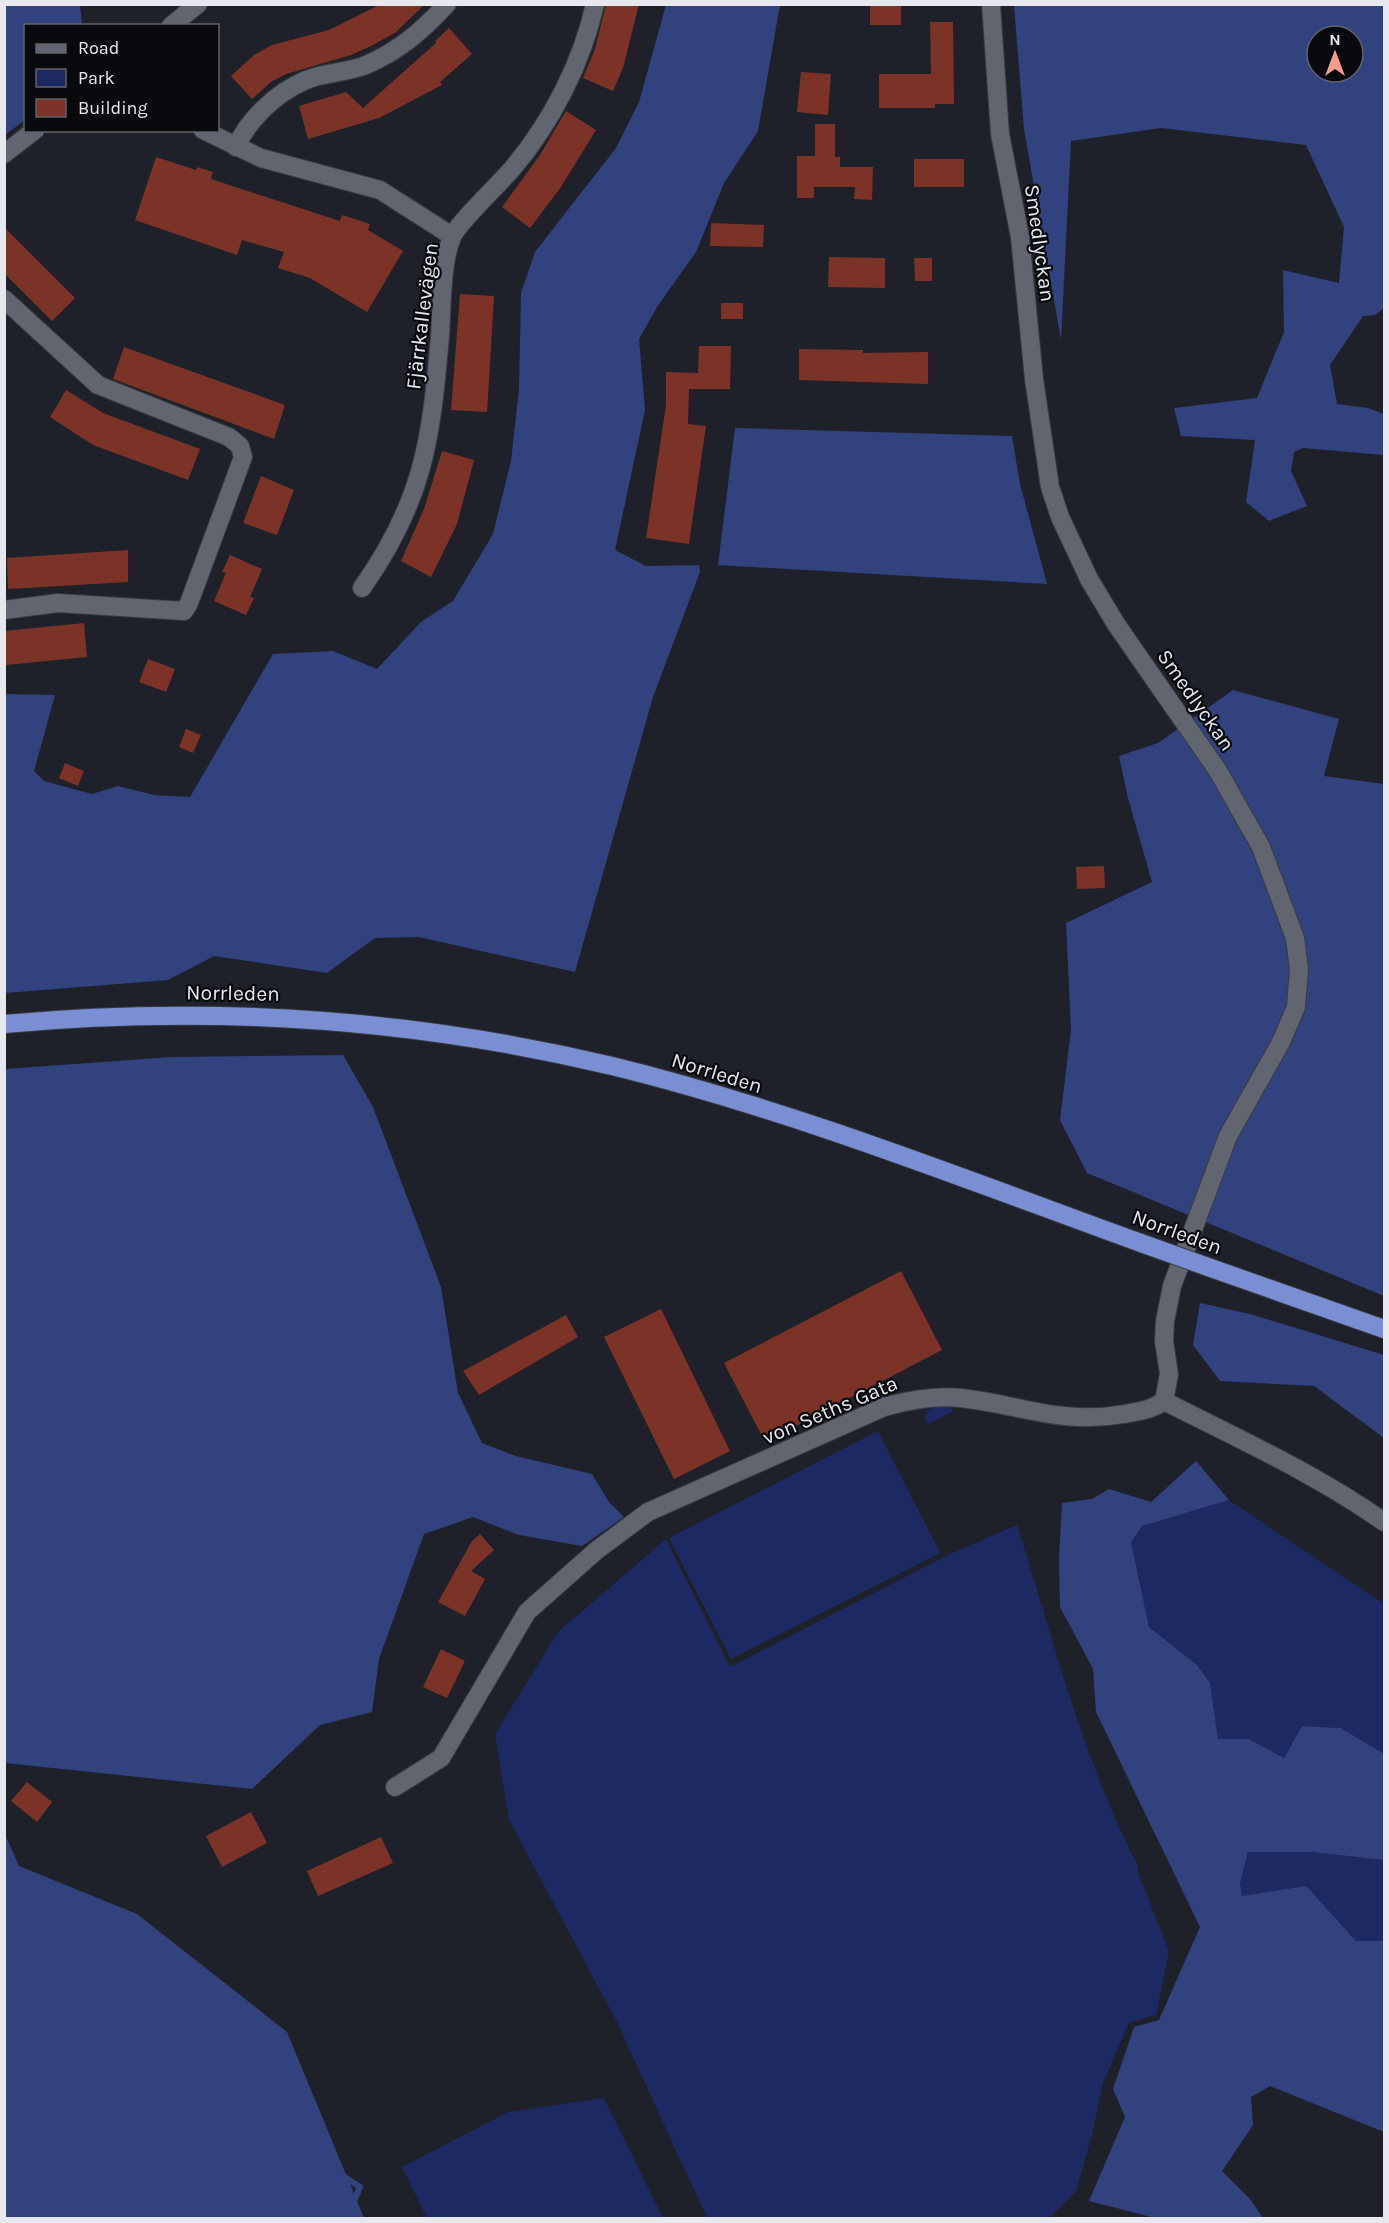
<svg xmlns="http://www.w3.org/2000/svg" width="1389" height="2223" viewBox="0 0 1389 2223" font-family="Karla,sans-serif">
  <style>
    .green { fill: #1c2962 }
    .forest { fill: #32427f; fill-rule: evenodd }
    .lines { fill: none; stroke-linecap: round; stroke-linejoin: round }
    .stream { stroke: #32427e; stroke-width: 6 }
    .building { fill: #7b3327 }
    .minor-casing { stroke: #393b42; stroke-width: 20 }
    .trunk-casing { stroke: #393b42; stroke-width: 20 }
    .minor { stroke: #61656f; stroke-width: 18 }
    .trunk { stroke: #798ed3; stroke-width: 18 }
    .trunk-bridge-casing { stroke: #393b42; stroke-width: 20; stroke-linecap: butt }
    .trunk-bridge { stroke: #798ed3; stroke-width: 18 }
    .labels { text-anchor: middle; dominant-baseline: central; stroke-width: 4.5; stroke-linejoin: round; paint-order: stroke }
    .street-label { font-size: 21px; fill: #e6e8ee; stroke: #090a0e }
  </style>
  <rect width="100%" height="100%" fill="#1e2129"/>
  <!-- green -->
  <g class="green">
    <polygon points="934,1407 950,1407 954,1411 928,1424 925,1419 927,1411"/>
    <polygon points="878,1431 940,1553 731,1659 669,1538"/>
    <polygon points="1229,1500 1384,1604 1384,1754 1341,1728 1302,1726 1284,1758 1249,1739 1218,1740 1210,1683 1197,1665 1149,1627 1131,1542 1142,1526"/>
    <path d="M1017,1525c37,116 66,236 122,343l-2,2 32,81 -13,64 -27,8 -26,59 -11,53 -16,56 -27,27h-342l-91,-198 -107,-200 -14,-86 63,-102 108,-93 64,128 222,-114z"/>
    <polygon points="1248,1852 1312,1852 1384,1860 1384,1941 1356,1941 1306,1887 1242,1896 1240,1883"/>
    <polygon points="604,2098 663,2218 427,2218 402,2167 508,2112"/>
  </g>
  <!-- forest -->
  <g class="forest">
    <polygon points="5,4 80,5 82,25 26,26 25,120 5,135"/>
    <polygon points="666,5 780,5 758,131 724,183 696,252 657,307 639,339 645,410 615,550 646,566 699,565 700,572 653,697 575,972 419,937 375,938 327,973 214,956 168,980 5,993 5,694 55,695 34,771 44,781 92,794 118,786 154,795 190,797 273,654 333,651 377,669 421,622 453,601 493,534 511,461 519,389 521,293 535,252 616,148 639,102"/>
    <path d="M1014,5h370v303l-9,7 -12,1 -33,49 7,39 31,4 16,6v41l-81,-7 -9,4 -3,19 16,35 -38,15 -23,-19 9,-62 -74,-4 -7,-28 83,-10 27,-66 -1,-62 56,13 5,-56 -38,-82 -145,-17 -90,13 -10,199 -37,-211zM1317,36h36v36h-36z"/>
    <polygon points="735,428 1012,436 1020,484 1047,584 718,565"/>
    <polygon points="1233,690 1339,719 1324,776 1384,784 1384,1296 1087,1173 1060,1120 1071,1030 1066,923 1152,882 1128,798 1119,756 1158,743"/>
    <polygon points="343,1055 373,1107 441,1287 458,1393 482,1443 516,1456 592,1474 609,1502 624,1517 582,1546 519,1535 473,1517 424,1534 379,1659 372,1712 320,1725 252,1789 5,1763 5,1069 172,1057"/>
    <polygon points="1200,1303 1250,1314 1384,1355 1384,1438 1314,1386 1220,1381 1193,1345"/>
    <polygon points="1196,1461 1229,1500 1142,1526 1131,1542 1149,1627 1197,1665 1210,1683 1218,1739 1249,1739 1284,1758 1302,1726 1341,1728 1384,1754 1384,1860 1312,1852 1248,1852 1240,1883 1242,1896 1306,1886 1356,1941 1384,1941 1384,2132 1270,2086 1251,2097 1253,2125 1222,2171 1250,2199 1263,2218 1155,2218 1089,2201 1125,2117 1113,2089 1134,2027 1159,2020 1200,1927 1096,1712 1093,1669 1060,1607 1059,1558 1062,1503 1092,1499 1109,1489 1151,1502"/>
    <polygon points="4,1832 19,1866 137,1914 287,2032 364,2218 5,2218"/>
  </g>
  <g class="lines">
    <!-- stream -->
    <polyline class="stream" points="4,1881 25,1885 88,1913 77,1954 123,2025 153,2039 192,2031 226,2006 229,2030 206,2060 211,2081 264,2110 250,2138 271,2152 320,2161 360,2187 351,2208 357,2218"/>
  </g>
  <!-- building -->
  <g class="building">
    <polygon points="381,4 425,4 396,32 373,45 351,55 286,74 271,82 252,99 231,76 254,55 272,45 329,30"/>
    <polygon points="606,4 639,4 623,68 613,91 583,78 595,49"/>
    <rect x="870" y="4" width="31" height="21"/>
    <polygon points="930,22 953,22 954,104 935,104 935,108 879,108 879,74 931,74"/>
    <polygon points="449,28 472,54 440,82 442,85 379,118 308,139 299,106 346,92 363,108 436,43 435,41"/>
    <polygon points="801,72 831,74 828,115 797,112"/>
    <polygon points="566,111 596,130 561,187 530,228 502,207 540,155"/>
    <polygon points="815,124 835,124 835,157 840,157 840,167 873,167 872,200 854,199 855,187 814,187 814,198 797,198 797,156 815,156"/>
    <polygon points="156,157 196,170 197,167 213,172 211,179 340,221 342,215 370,224 368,230 403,251 367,312 310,278 278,268 284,252 242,240 237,255 135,220"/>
    <rect x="914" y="159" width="50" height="28"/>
    <polygon points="711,223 764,225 763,247 710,246"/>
    <polygon points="4,227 75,298 52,321 4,273"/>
    <polygon points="829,257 885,258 885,288 828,287"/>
    <polygon points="914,258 932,258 932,281 915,281"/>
    <polygon points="460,294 494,296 487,412 451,410"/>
    <rect x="721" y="303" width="22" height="16"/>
    <polygon points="699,346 731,346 730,389 689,389 688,424 706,426 689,544 646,538 666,405 666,372 698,373"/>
    <polygon points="124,347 285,405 274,439 113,379"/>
    <polygon points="799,349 863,350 863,353 928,352 928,384 799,380"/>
    <polygon points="66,390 103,413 200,449 188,480 93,445 50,417"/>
    <polygon points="442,451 474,460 457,524 431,577 401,561 424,509"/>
    <polygon points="261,476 294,490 277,535 243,523"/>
    <polygon points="128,550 128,582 8,589 7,558"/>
    <polygon points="230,555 262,569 250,597 254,598 246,615 214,601 226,573 222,572"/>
    <polygon points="84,623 87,657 6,665 4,631"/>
    <polygon points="148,659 175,669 166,692 139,682"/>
    <polygon points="186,729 201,735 193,753 179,747"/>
    <polygon points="65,763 84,771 78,786 59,778"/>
    <polygon points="1104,866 1105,888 1077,889 1076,867"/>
    <polygon points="901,1271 942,1350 765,1442 724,1363"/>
    <polygon points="661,1309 730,1451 674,1479 604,1337"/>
    <polygon points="566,1315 578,1337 479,1395 463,1371"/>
    <polygon points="480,1534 494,1550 471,1571 485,1579 465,1616 438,1602 472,1541"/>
    <polygon points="441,1649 465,1661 447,1698 423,1687"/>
    <polygon points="27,1782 52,1802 37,1822 11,1801"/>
    <polygon points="251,1812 267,1843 222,1867 206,1836"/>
    <polygon points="381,1837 393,1863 318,1896 307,1871"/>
  </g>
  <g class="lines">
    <!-- minor casing -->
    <g class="minor-casing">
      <g id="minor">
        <polyline points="991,4 1000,134 1020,237 1034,379 1050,487 1060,517 1089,579 1116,624 1218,771 1261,847 1295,938 1299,969 1296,1007 1281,1042 1228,1136 1172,1286 1165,1321 1164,1341 1169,1374 1164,1401"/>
        <polyline points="171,26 198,4"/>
        <polyline points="203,130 261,158 380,190 452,236"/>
        <path d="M236,147c12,-27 40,-54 68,-66 19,-9 43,-8 62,-16 33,-14 57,-35 81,-61"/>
        <polyline points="4,154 35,130"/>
        <polyline points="4,299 98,385 229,437 240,446 243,457 189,603 184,611 58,603 4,610"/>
        <path d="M362,588c62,-88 69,-148 78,-252 2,-28 1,-73 12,-99 5,-13 48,-54 60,-68 39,-46 70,-106 83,-165"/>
        <path d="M1164,1401c75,38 152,73 220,121"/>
        <path d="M395,1787l46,-29 86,-146 70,-62 51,-38 236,-105c25,-7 51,-12 77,-9 61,7 99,27 164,16 14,-3 27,-4 39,-13"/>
      </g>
    </g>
    <!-- trunk casing -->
    <g class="trunk-casing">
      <g id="trunk">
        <path d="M4,1024c206,-19 407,-6 608,42 180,44 355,114 529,177"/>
        <polyline points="1208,1267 1384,1329"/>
      </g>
    </g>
    <!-- minor -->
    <use href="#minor" class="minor"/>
    <!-- trunk -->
    <use href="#trunk" class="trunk"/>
    <!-- trunk-bridge casing -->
    <g class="trunk-bridge-casing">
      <polyline id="trunk-bridge" points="1141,1243 1208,1267"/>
    </g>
    <!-- trunk-bridge -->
    <use href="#trunk-bridge" class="trunk-bridge"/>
  </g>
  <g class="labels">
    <!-- street labels -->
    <g class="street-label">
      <text transform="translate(1040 243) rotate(82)">Smedlyckan</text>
      <text transform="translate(422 316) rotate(-83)">Fjärrkallevägen</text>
      <text transform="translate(1196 700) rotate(55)">Smedlyckan</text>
      <text transform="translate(233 993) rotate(1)">Norrleden</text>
      <text transform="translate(717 1073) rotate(17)">Norrleden</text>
      <text transform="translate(1177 1232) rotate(20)">Norrleden</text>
      <text transform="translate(830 1410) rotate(-23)">von Seths Gata</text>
    </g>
  </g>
  <!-- border -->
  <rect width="1389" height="2223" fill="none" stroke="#e6e8ee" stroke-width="12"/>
  <!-- legend -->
  <rect x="24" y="24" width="195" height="108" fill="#090a0e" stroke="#616368" stroke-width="1.5"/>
  <rect x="36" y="44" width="30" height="9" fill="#61656f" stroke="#616368" stroke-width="1.5"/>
  <text x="78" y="54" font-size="18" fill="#e6e8ee">Road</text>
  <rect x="36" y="69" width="30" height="18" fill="#1c2962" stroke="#616368" stroke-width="1.5"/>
  <text x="78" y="84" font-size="18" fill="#e6e8ee">Park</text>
  <rect x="36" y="99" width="30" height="18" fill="#7b3327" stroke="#616368" stroke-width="1.5"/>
  <text x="78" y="114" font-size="18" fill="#e6e8ee">Building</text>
  <!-- north arrow -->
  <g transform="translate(1335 54)"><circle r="28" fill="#090a0e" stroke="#616368" stroke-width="1.5"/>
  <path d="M0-4.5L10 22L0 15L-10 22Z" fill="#f49d8c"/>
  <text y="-9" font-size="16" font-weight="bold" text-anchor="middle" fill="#e6e8ee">N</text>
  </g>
</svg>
